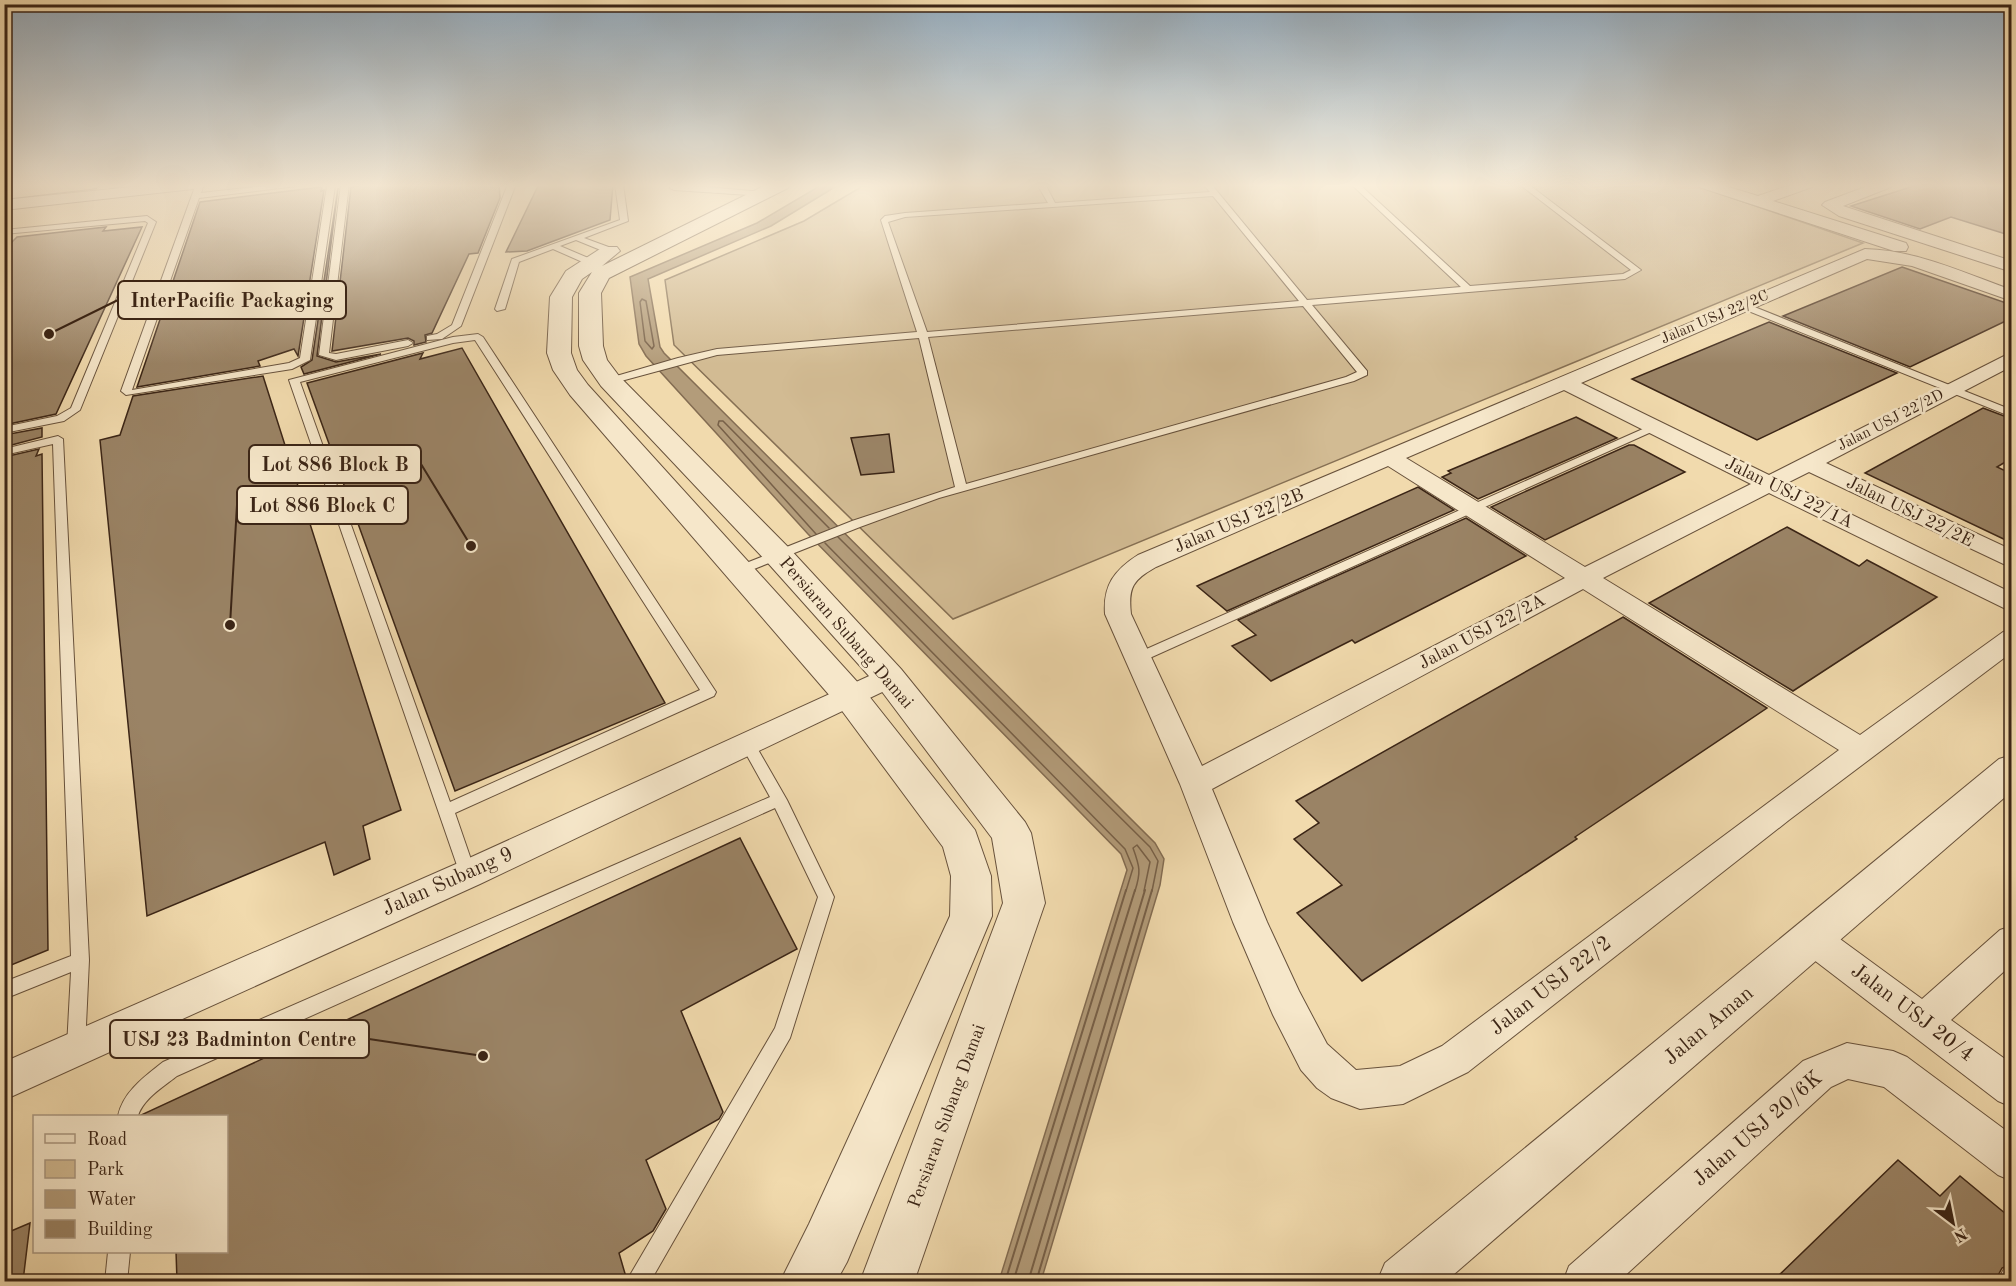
<svg xmlns="http://www.w3.org/2000/svg" width="2016" height="1286" viewBox="0 0 2016 1286" font-family="'Old Standard TT',serif">
  <style>
    .green { fill: #d2bb93; stroke: #867054; stroke-width: 1.5 }
    .water { fill: #b39c7a; stroke: #836c52; stroke-width: 1.5 }
    .lines { fill: none; stroke-linecap: round; stroke-linejoin: round }
    .shore-far1 { stroke: #776048; stroke-width: 1.5 }
    .shore { stroke: #776048; stroke-width: 2 }
    .building { fill: #9a8365; stroke: #3b2516; stroke-width: 1.5 }
    .service-casing { stroke: #68523c; stroke-width: 2 }
    .minor-casing { stroke: #68523c; stroke-width: 2 }
    .tertiary-casing { stroke: #68523c; stroke-width: 2 }
    .motorway-casing { stroke: #3b2516; stroke-width: 2 }
    .service { fill: #f6e7ca; fill-rule: evenodd }
    .minor { fill: #f6e7ca; fill-rule: evenodd }
    .tertiary { fill: #f6e7ca; fill-rule: evenodd }
    .motorway { fill: #f1daad; fill-rule: evenodd }
    .labels { text-anchor: middle; dominant-baseline: central; stroke-width: 5; stroke-linejoin: round; paint-order: stroke }
    .far-street-label { font-size: 15px; fill: #3b2516; stroke: #f6e7ca }
    .street-label { font-size: 18px; fill: #3b2516; stroke: #f6e7ca }
    .near-street-label { font-size: 21px; fill: #3b2516; stroke: #f6e7ca }
    .leader { fill: none; stroke: #3b2516; stroke-width: 2 }
    .callout-dot { fill: #3b2516; stroke: #f6e7ca; stroke-width: 2 }
    .callout { fill: #f6e7ca; stroke: #3b2516; stroke-width: 2 }
    .callout-label { font-size: 20px; text-anchor: middle; font-weight: bold; fill: #3b2516 }
  </style>
  <rect width="100%" height="100%" fill="#f1daad"/>
  <filter id="stains"><feTurbulence type="fractalNoise" baseFrequency=".00333" numOctaves="4"/><feColorMatrix values="0 0 0 0 .2 0 0 0 0 .09 0 0 0 0 .02 0 0 0 .5 -.17"/></filter>
  <radialGradient id="worn" r=".72"><stop offset=".6" stop-color="#630" stop-opacity="0"/><stop offset="1" stop-color="#630" stop-opacity=".3"/></radialGradient>
  <!-- green -->
  <polygon class="green" points="866,184 1692,184 1863,243 953,619 674,345 665,280 804,221"/>
  <!-- water -->
  <polygon class="water" points="823,184 840,184 771,226 648,279 660,347 664,353 1155,843 1164,859 1160,885 1041,1281 999,1281 1127,870 1121,854 808,534 646,356 639,344 630,277 757,223"/>
  <g class="lines">
    <!-- shore-far1 -->
    <g class="shore-far1">
      <polygon points="642,299 646,301 654,346 652,349 645,341 640,302"/>
      <polyline points="816,534 718,425 719,421 723,421 829,528"/>
      <polyline points="838,537 1150,847 1158,861 1152,891"/>
      <polyline points="825,543 1125,849 1133,868 1126,891"/>
      <path d="M1135,891c6,-19 5,-24 -2,-43l4,-3 13,17 -6,29"/>
    </g>
    <!-- shore -->
    <g class="shore">
      <polyline points="1005,1282 1126,890"/>
      <polyline points="1013,1282 1135,890"/>
      <polyline points="1028,1282 1145,890"/>
      <polyline points="1036,1282 1152,890"/>
    </g>
  </g>
  <!-- building -->
  <g class="building">
    <polygon points="375,184 499,184 500,198 478,253 469,254 432,333 425,335 426,342 414,345 414,341 408,338 332,351 351,187"/>
    <polygon points="539,184 613,184 610,220 527,251 506,252"/>
    <polygon points="1920,184 2012,184 2012,236 1951,217 1920,229 1851,206"/>
    <polygon points="322,187 321,191 324,190 298,356 294,349 258,361 260,366 137,387 200,202"/>
    <polygon points="338,188 317,356 336,362 381,354 304,374 301,367 312,360"/>
    <polygon points="106,227 103,231 142,227 56,414 4,425 4,250 17,237"/>
    <polygon points="1902,267 2012,305 2012,318 1910,367 1783,316"/>
    <polygon points="1769,322 1897,373 1757,440 1632,379"/>
    <polygon points="462,348 665,703 455,791 307,383 423,353 420,359"/>
    <polygon points="263,376 401,810 363,826 370,859 334,875 325,842 147,916 100,440 120,435 133,396"/>
    <polygon points="1983,408 2012,419 2012,458 1997,467 2012,474 2012,543 1865,473"/>
    <polygon points="1576,417 1617,438 1478,499 1442,477 1451,473 1448,471"/>
    <polygon points="42,428 42,437 4,447 4,435"/>
    <polygon points="889,434 894,472 861,475 851,438"/>
    <polygon points="1629,445 1634,445 1685,472 1545,540 1491,507"/>
    <polygon points="39,449 36,456 42,454 48,950 4,968 4,457"/>
    <polygon points="1418,487 1454,510 1227,611 1197,586"/>
    <polygon points="1466,518 1526,556 1355,643 1352,640 1271,681 1232,646 1256,635 1238,620"/>
    <polygon points="1787,527 1859,566 1867,560 1937,597 1793,691 1649,603"/>
    <polygon points="1623,617 1767,708 1575,837 1577,839 1362,981 1297,913 1342,885 1294,839 1319,823 1296,801"/>
    <polygon points="740,838 797,949 681,1011 723,1112 719,1119 646,1160 666,1209 653,1231 619,1253 626,1277 624,1281 177,1281 176,1251 226,1251 226,1116 140,1116 141,1115"/>
    <polygon points="1898,1160 1940,1196 1960,1176 2012,1219 2012,1264 2002,1268 1995,1281 1773,1281"/>
    <polygon points="30,1223 23,1281 4,1281 4,1234"/>
  </g>
  <g class="lines">
    <!-- service casing -->
    <g class="service-casing">
      <g id="service">
        <polygon points="196,184 204,184 201,193 279,184 301,184 297,186 199,198 132,390 289,363 300,358 327,186 325,184 333,184 335,186 310,360 292,369 126,395 121,391"/>
        <polygon points="341,184 349,184 329,353 336,354 408,340 413,343 408,346 336,360 319,355"/>
        <polygon points="508,184 516,184 461,326 442,339 427,340 427,336 437,334 452,325"/>
        <polygon points="615,184 623,184 628,221 584,238 614,249 614,253 608,253 576,240 560,246 593,260 593,264 587,264 553,249 519,262 505,309 497,311 495,309 512,259 620,220"/>
        <polygon points="670,184 764,192 768,194 764,196 674,190 670,188"/>
        <path d="M1037,184h8l10,19 155,-11 -7,-8h8l96,116 154,-13 -110,-103h8l111,102 153,-12 8,-4 -112,-86h9l113,86 -16,9 -313,26 55,66v4l-13,6 -415,117 -79,29 -116,46h-8l-2,-3 2,-3 116,-46 103,-34 -36,-149 -202,17 -107,29 -4,-1v-4l72,-21 39,-9 200,-17 -36,-112 4,-4 20,-3 143,-10zM1213,196l86,105 -372,31 -39,-110 17,-5zM1303,306l54,66 -11,5 -380,107 -38,-147z"/>
        <polygon points="147,216 156,222 80,410 64,421 4,433 4,427 57,416 71,408 148,223 145,221 4,234 4,230"/>
        <polygon points="1741,304 1747,304 2012,410 2012,417 1741,308"/>
        <path d="M478,334l5,3 233,355 -2,4 -259,117 21,61 -2,5 -6,2 -6,-2 -2,-5 -171,-494 164,-43zM475,340l225,350 -250,112 -150,-420 153,-39z"/>
        <polygon points="1654,424 1659,427 1658,429 1143,661 1138,663 1131,658 1133,655"/>
        <polygon points="58,436 63,439 89,960 85,1047 83,1053 76,1056 69,1053 67,1047 71,972 4,999 4,982 71,956 53,444 4,455 4,449"/>
        <path d="M747,737l5,2 35,61 47,97 -44,141 -140,244h-24l149,-254 43,-131 -43,-89 -598,268c-14,11 -34,23 -39,40h-20c5,-24 26,-39 45,-54l607,-265 -30,-54 2,-4z"/>
        <polygon points="108,1252 130,1252 127,1282 105,1282"/>
        <polygon points="2012,1266 2012,1282 1997,1282 2004,1269"/>
      </g>
    </g>
    <!-- minor casing -->
    <g class="minor-casing">
      <g id="minor">
        <polygon points="161,184 209,184 202,188 4,210 4,200"/>
        <polygon points="1697,184 1719,184 1758,196 1793,184 1814,184 1812,187 1773,201 1906,243 1908,247 1906,251 1894,251 1699,187"/>
        <polygon points="1873,184 1893,184 1891,187 1843,206 2012,261 2012,272 1839,216 1822,205 1825,202"/>
        <path d="M1865,249c51,1 99,24 147,41v11l-100,-35 -45,-7 -286,124 188,92 243,-123v14l-186,97 186,87v18l-203,-96 -22,11 225,110v19l-243,-119 -166,85 257,157 143,-103 9,-3v23l-223,168 -321,252 -65,32 -43,5 -29,-11 -14,-10 -16,-18 -28,-55 -40,-93 -53,-138 -75,-170c-2,-28 9,-44 33,-59zM1564,390l187,94 -166,83 -179,-109zM1388,466l177,112 -363,188 -71,-152c-3,-27 2,-34 25,-47zM1583,589l256,161 -397,296 -42,20 -44,4 -29,-26 -28,-53 -32,-69 -55,-133z"/>
        <polygon points="889,667 899,670 903,677 899,684 480,884 4,1100 4,1062 456,864"/>
        <polygon points="1813,924 1825,928 1922,999 2000,930 2012,926 2012,964 1951,1020 2012,1064 2012,1107 1998,1101 1801,950 1796,939 1801,928"/>
        <polygon points="1847,1043 1893,1051 1907,1057 2012,1135 2012,1181 1998,1175 1884,1087 1848,1079 1831,1087 1618,1282 1563,1282 1569,1266 1803,1061"/>
      </g>
    </g>
    <!-- tertiary casing -->
    <g class="tertiary-casing">
      <g id="tertiary">
        <polygon points="768,184 791,184 788,188 609,278 601,293 603,346 607,360 619,376 789,548 901,669 1025,822 1031,833 1045,903 914,1282 860,1282 1003,903 992,838 877,685 767,562 601,386 583,360 579,346 579,293 592,272 582,279 572,297 571,353 577,370 588,385 861,686 975,830 991,876 992,916 847,1262 836,1282 780,1282 809,1224 950,916 951,876 943,847 837,704 570,395 553,370 547,353 550,297 566,271 603,247 617,247 620,251 602,266"/>
        <polygon points="2012,755 2012,791 1445,1282 1377,1282 1385,1263 1999,759"/>
      </g>
    </g>
    <!-- motorway casing -->
    <g class="motorway-casing">
      <polygon id="motorway" points="44,184 99,184 96,188 90,189 4,199 4,188"/>
    </g>
    <!-- service -->
    <use href="#service" class="service"/>
    <!-- minor -->
    <use href="#minor" class="minor"/>
    <!-- tertiary -->
    <use href="#tertiary" class="tertiary"/>
    <!-- motorway -->
    <use href="#motorway" class="motorway"/>
  </g>
  <!-- sky -->
  <linearGradient id="sky" x2="0" y2="1"><stop stop-color="#93aabc"/><stop offset="0.51" stop-color="#f9eeda"/><stop offset="1" stop-color="#f9eeda" stop-opacity="0"/></linearGradient>
  <rect width="2016" height="364" fill="url(#sky)"/>
  <g class="labels">
    <!-- far-street labels -->
    <g class="far-street-label">
      <text transform="translate(1715 318) rotate(-23)">Jalan USJ 22/2C</text>
      <text transform="translate(1891 421) rotate(-27)">Jalan USJ 22/2D</text>
    </g>
    <!-- street labels -->
    <g class="street-label">
      <text transform="translate(1789 493) rotate(26)">Jalan USJ 22/1A</text>
      <text transform="translate(1910 512) rotate(26)">Jalan USJ 22/2E</text>
      <text transform="translate(1239 521) rotate(-23)">Jalan USJ 22/2B</text>
      <text transform="translate(1482 632) rotate(-28)">Jalan USJ 22/2A</text>
      <text transform="translate(846 633) rotate(49)">Persiaran Subang Damai</text>
      <text transform="translate(947 1116) rotate(-70)">Persiaran Subang Damai</text>
    </g>
    <!-- near-street labels -->
    <g class="near-street-label">
      <text transform="translate(448 882) rotate(-24)">Jalan Subang 9</text>
      <text transform="translate(1551 986) rotate(-38)">Jalan USJ 22/2</text>
      <text transform="translate(1912 1013) rotate(37)">Jalan USJ 20/4</text>
      <text transform="translate(1709 1026) rotate(-40)">Jalan Aman</text>
      <text transform="translate(1758 1129) rotate(-41)">Jalan USJ 20/6K</text>
    </g>
  </g>
  <!-- callouts -->
  <path class="leader" d="M49 334L118 300M471 546L421 464M230 625L237 505M483 1056L369 1039"/>
  <g class="callout-dot">
    <circle cx="49" cy="334" r="6"/>
    <circle cx="471" cy="546" r="6"/>
    <circle cx="230" cy="625" r="6"/>
    <circle cx="483" cy="1056" r="6"/>
  </g>
  <g class="callout">
    <rect x="118" y="281" width="228" height="38" rx="6"/>
    <rect x="249" y="445" width="172" height="38" rx="6"/>
    <rect x="237" y="486" width="171" height="38" rx="6"/>
    <rect x="110" y="1020" width="259" height="38" rx="6"/>
  </g>
  <g class="callout-label">
    <text x="232" y="307">InterPacific Packaging</text>
    <text x="335" y="471">Lot 886 Block B</text>
    <text x="322" y="512">Lot 886 Block C</text>
    <text x="239" y="1046">USJ 23 Badminton Centre</text>
  </g>
  <!-- margin -->
  <rect width="2016" height="1286" fill="none" stroke="#f1daad" stroke-width="24"/>
  <rect x="6" y="6" width="2004" height="1274" fill="none" stroke="#3b2516" stroke-width="3"/>
  <rect x="12" y="12" width="1992" height="1262" fill="none" stroke="#3b2516" stroke-width="1.5"/>
  <!-- legend -->
  <rect x="33" y="1115" width="195" height="138" fill="#f6e7ca" stroke="#ab9982" stroke-width="1.5"/>
  <rect x="45" y="1134" width="30" height="9" fill="#f6e7ca" stroke="#ab9982" stroke-width="1.5"/>
  <text x="87" y="1145" font-size="18" fill="#3b2516">Road</text>
  <rect x="45" y="1160" width="30" height="18" fill="#d2bb93" stroke="#ab9982" stroke-width="1.5"/>
  <text x="87" y="1175" font-size="18" fill="#3b2516">Park</text>
  <rect x="45" y="1190" width="30" height="18" fill="#b39c7a" stroke="#ab9982" stroke-width="1.5"/>
  <text x="87" y="1205" font-size="18" fill="#3b2516">Water</text>
  <rect x="45" y="1220" width="30" height="18" fill="#9a8365" stroke="#ab9982" stroke-width="1.5"/>
  <text x="87" y="1235" font-size="18" fill="#3b2516">Building</text>
  <!-- north arrow -->
  <g transform="translate(1953 1223) rotate(148)" stroke="#f6e7ca" stroke-width="4.5" paint-order="stroke">
  <path d="M0-4.5L10 22L0 15L-10 22Z" fill="#3b2516"/>
  <text y="-9" font-size="16" font-weight="bold" text-anchor="middle" fill="#3b2516">N</text>
  </g>
  <rect width="100%" height="100%" filter="url(#stains)"/>
  <rect width="100%" height="100%" fill="url(#worn)"/>
</svg>
